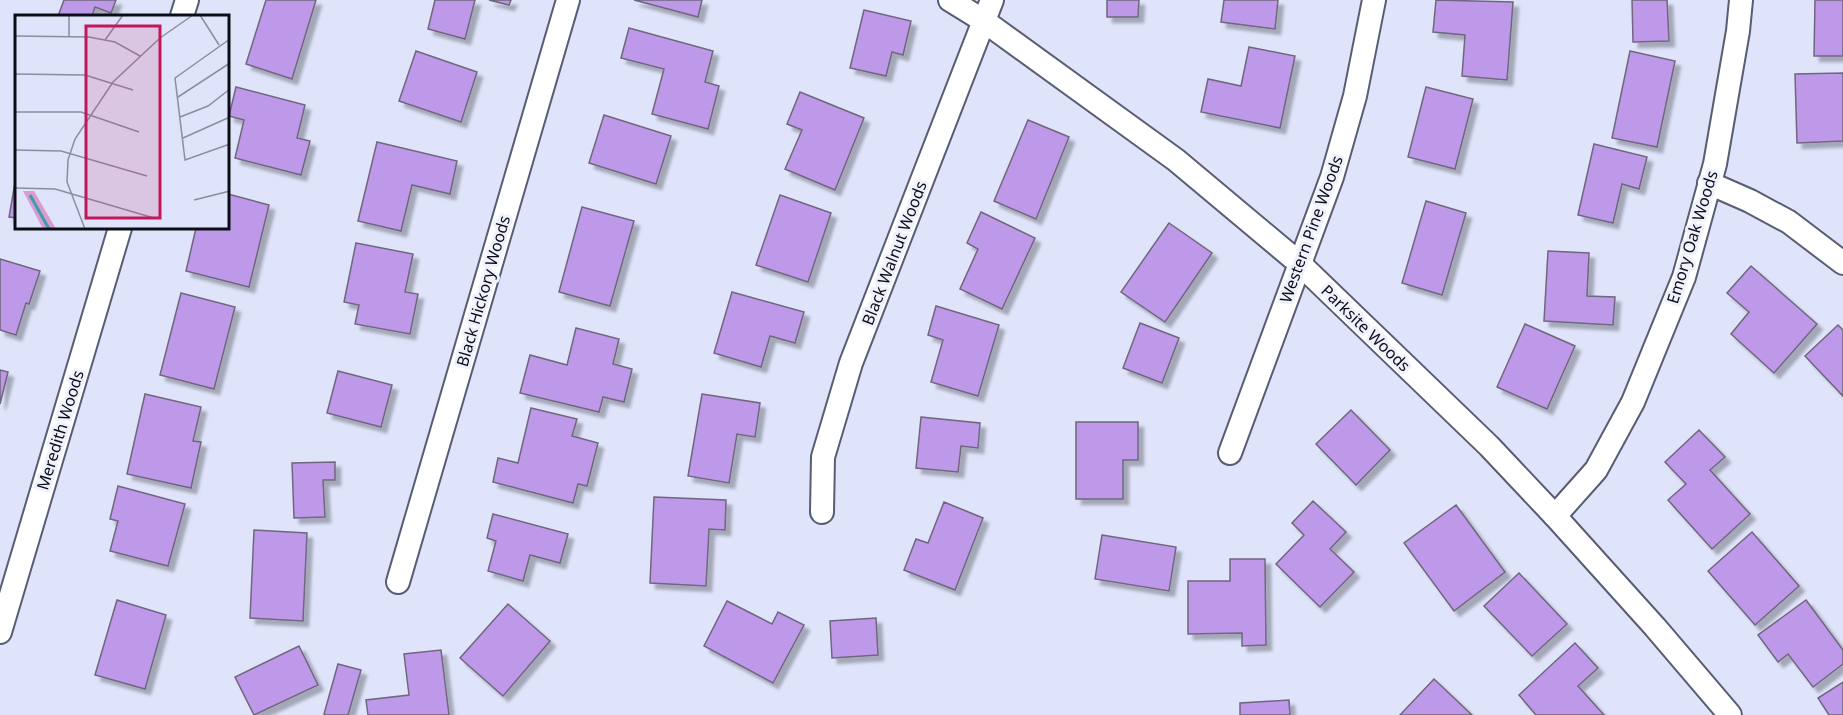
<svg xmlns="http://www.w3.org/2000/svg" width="1843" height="715" viewBox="0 0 1843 715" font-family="'Noto Sans',sans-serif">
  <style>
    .building { fill: #be99ea; stroke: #70667e; stroke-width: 1.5; filter: url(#shadow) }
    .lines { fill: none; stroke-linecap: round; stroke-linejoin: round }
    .minor-casing { stroke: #585d74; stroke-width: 26 }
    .minor { stroke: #fff; stroke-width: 22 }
    .labels { text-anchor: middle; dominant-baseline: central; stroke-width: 6; stroke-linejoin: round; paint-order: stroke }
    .street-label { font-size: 16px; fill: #0c0e17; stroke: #eff2fd }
    .inset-river { fill: none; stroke: #399cb3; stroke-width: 3 }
    .inset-road { fill: none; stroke: #8b8e9f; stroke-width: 1.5 }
    .view { fill: #c2185b; fill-opacity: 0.15; stroke: #c2185b; stroke-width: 3 }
    .inset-edge { fill: none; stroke: #0c0e17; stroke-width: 3 }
  </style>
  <defs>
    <filter id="shadow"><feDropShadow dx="5.5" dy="5.5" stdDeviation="1.5" flood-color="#0004"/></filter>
  </defs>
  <rect width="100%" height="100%" fill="#dfe4fa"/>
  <!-- building -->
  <g class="building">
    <polygon points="64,0 116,0 111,13 95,7 92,16 58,16"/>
    <polygon points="266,0 316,0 292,79 246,64"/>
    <polygon points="435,0 475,0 465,39 428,29"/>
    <polygon points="489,0 511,0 509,5"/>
    <polygon points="634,0 702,0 698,17"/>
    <polygon points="1107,0 1139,0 1138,17 1107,17"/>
    <polygon points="1224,0 1278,0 1275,29 1221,22"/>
    <polygon points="1436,0 1513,2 1507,80 1462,76 1465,35 1433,32"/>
    <polygon points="1632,0 1667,0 1669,41 1633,42"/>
    <polygon points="1815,0 1843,0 1843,56 1814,56"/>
    <polygon points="864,10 911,21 903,55 892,52 886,76 850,68"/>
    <polygon points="629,28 713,51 705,82 719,86 708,129 652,114 664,69 621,58"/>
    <polygon points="1249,47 1295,56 1280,128 1201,112 1208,79 1241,86"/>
    <polygon points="416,51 477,72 461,122 399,101"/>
    <polygon points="1630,51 1675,61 1657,147 1612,138"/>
    <polygon points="1843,73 1843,141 1797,143 1795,74"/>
    <polygon points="236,87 305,105 297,138 310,141 301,175 235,158 244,120 229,116"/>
    <polygon points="1426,87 1473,99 1455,169 1408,157"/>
    <polygon points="800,92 864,118 835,190 785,169 802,130 787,124"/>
    <polygon points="604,115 671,136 656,184 589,163"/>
    <polygon points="1028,120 1069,137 1036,219 994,201"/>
    <polygon points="377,142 457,161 450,194 412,185 401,231 358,221"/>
    <polygon points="1594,144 1647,157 1639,189 1622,184 1613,223 1578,215"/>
    <polygon points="16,177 16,218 9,217"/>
    <polygon points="228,194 269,205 249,287 186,271 196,228 228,228"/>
    <polygon points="780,195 831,213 808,282 756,265"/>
    <polygon points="1426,201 1466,213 1442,295 1402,283"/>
    <polygon points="582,207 634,221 610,306 559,292"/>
    <polygon points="981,212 1035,238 1002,309 960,289 978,249 967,243"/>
    <polygon points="1169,223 1212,253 1165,322 1121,292"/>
    <polygon points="356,243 413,254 405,292 418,294 410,334 355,324 359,305 344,302"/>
    <polygon points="1548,251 1589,253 1587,296 1615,297 1613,325 1544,321"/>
    <polygon points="0,259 40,271 29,304 26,303 16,335 0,330"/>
    <polygon points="1751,266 1817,324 1774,373 1731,334 1749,312 1727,293"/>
    <polygon points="732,292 804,312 795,343 770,336 761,367 714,353"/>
    <polygon points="181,293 235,307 214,389 160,375"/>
    <polygon points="936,306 999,325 978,396 931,382 943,340 928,335"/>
    <polygon points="1140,323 1179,338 1162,383 1123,368"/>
    <polygon points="1525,324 1575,346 1547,409 1497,387"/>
    <polygon points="1838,325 1843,330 1843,396 1805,356"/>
    <polygon points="576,328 619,339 613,364 632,369 624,402 603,397 599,412 520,393 530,355 567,365"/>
    <polygon points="0,370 8,372 0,404"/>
    <polygon points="338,371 392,385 381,427 327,413"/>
    <polygon points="145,394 201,407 193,441 201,442 191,488 127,474"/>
    <polygon points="702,394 760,403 755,437 737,434 729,483 688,476"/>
    <polygon points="531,408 577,419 572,436 598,443 587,486 578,484 573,503 493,482 498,458 518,463"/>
    <polygon points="1351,410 1390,450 1356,485 1316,444"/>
    <polygon points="921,417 980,423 978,448 961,446 958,472 916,468"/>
    <polygon points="1076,422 1138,422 1138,460 1123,460 1123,499 1076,499"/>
    <polygon points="1699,430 1725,457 1710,470 1750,514 1712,549 1668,500 1686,484 1665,462"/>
    <polygon points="335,462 335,480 323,480 325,517 294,518 292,463"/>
    <polygon points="118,486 185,504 168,566 110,551 118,521 110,519"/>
    <polygon points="654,497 726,500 725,530 709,529 706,586 650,583"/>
    <polygon points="1313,501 1346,532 1330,549 1354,572 1320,607 1276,564 1304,535 1292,523"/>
    <polygon points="944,502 983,518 955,590 904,570 916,539 928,543"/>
    <polygon points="1456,505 1505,572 1454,611 1404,543"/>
    <polygon points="493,514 568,534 560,563 530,555 523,581 488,571 496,541 487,538"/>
    <polygon points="254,530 307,533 303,621 250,618"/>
    <polygon points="1752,532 1799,586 1755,625 1708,571"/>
    <polygon points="1102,535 1176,547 1169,591 1095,579"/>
    <polygon points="1230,559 1265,559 1266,645 1242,646 1242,633 1188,634 1188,581 1230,581"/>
    <polygon points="1519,573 1567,624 1532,656 1484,606"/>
    <polygon points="117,600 166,615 145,689 95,675"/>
    <polygon points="1806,600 1843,650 1843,664 1813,687 1788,654 1778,662 1758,635"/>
    <polygon points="727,601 772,624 778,612 804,625 773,683 704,646"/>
    <polygon points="508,604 550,641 503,696 460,658"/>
    <polygon points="876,618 878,655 832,658 830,621"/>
    <polygon points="1575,643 1598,668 1578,686 1604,715 1536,715 1519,695"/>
    <polygon points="299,646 318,685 254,715 235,677"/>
    <polygon points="441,650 449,715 368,715 366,700 409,695 404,654"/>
    <polygon points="338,664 361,670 348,715 326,715 324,714"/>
    <polygon points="1434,679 1472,715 1400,715"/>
    <polygon points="1843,682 1843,715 1829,715 1818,698"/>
    <polygon points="1289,700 1290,715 1240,715 1240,703"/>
  </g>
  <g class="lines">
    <!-- minor casing -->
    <g class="minor-casing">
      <g id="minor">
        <polyline points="950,0 984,21 1176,160 1299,263 1489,446 1555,516 1655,627 1730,715"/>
        <polyline points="182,16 187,0"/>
        <polyline points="1709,183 1750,201 1789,222 1843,263"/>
        <polyline points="1230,453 1332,177 1355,96 1374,0"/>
        <polyline points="822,512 823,457 851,363 992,0"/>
        <polyline points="1555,516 1596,470 1633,402 1684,277 1715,164 1738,31 1741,0"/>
        <polyline points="398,582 568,0"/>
        <polyline points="0,632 120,228"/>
      </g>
    </g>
    <!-- minor -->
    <use href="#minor" class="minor"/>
  </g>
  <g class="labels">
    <!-- street labels -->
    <g class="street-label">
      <text transform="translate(1311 229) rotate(-70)">Western Pine Woods</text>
      <text transform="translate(1692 237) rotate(-73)">Emory Oak Woods</text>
      <text transform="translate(894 253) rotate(-69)">Black Walnut Woods</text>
      <text transform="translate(483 291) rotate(-74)">Black Hickory Woods</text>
      <text transform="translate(1366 328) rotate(44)">Parksite Woods</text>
      <text transform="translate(60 430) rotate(-73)">Meredith Woods</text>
    </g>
  </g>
  <!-- overview -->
  <g transform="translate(15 15)">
    <rect width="214" height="214" fill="#dfe4fa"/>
    <path d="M8,176h11l22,38h-13z" fill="#da9bcd"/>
    <path class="inset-river" d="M15,180l19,34"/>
    <path class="inset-road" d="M185,0l19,30M0,21l74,1 26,5 25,14M54,21v-21M215,24l-55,39 10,82 45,-16M90,25l18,-25M0,59l70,1 48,15M163,82l52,-34M0,97h66l58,20M165,102l28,-11 22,-17M168,123l47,-21M0,135l46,1 86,25M0,173l40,1 99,29M179,185l36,-9M70,214l-18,-47 1,-22 7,-21 38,-57 47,-44 33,-23"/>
    <path class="view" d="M71,11h74v192h-74z"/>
    <rect width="214" height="214" class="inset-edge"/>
  </g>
</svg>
